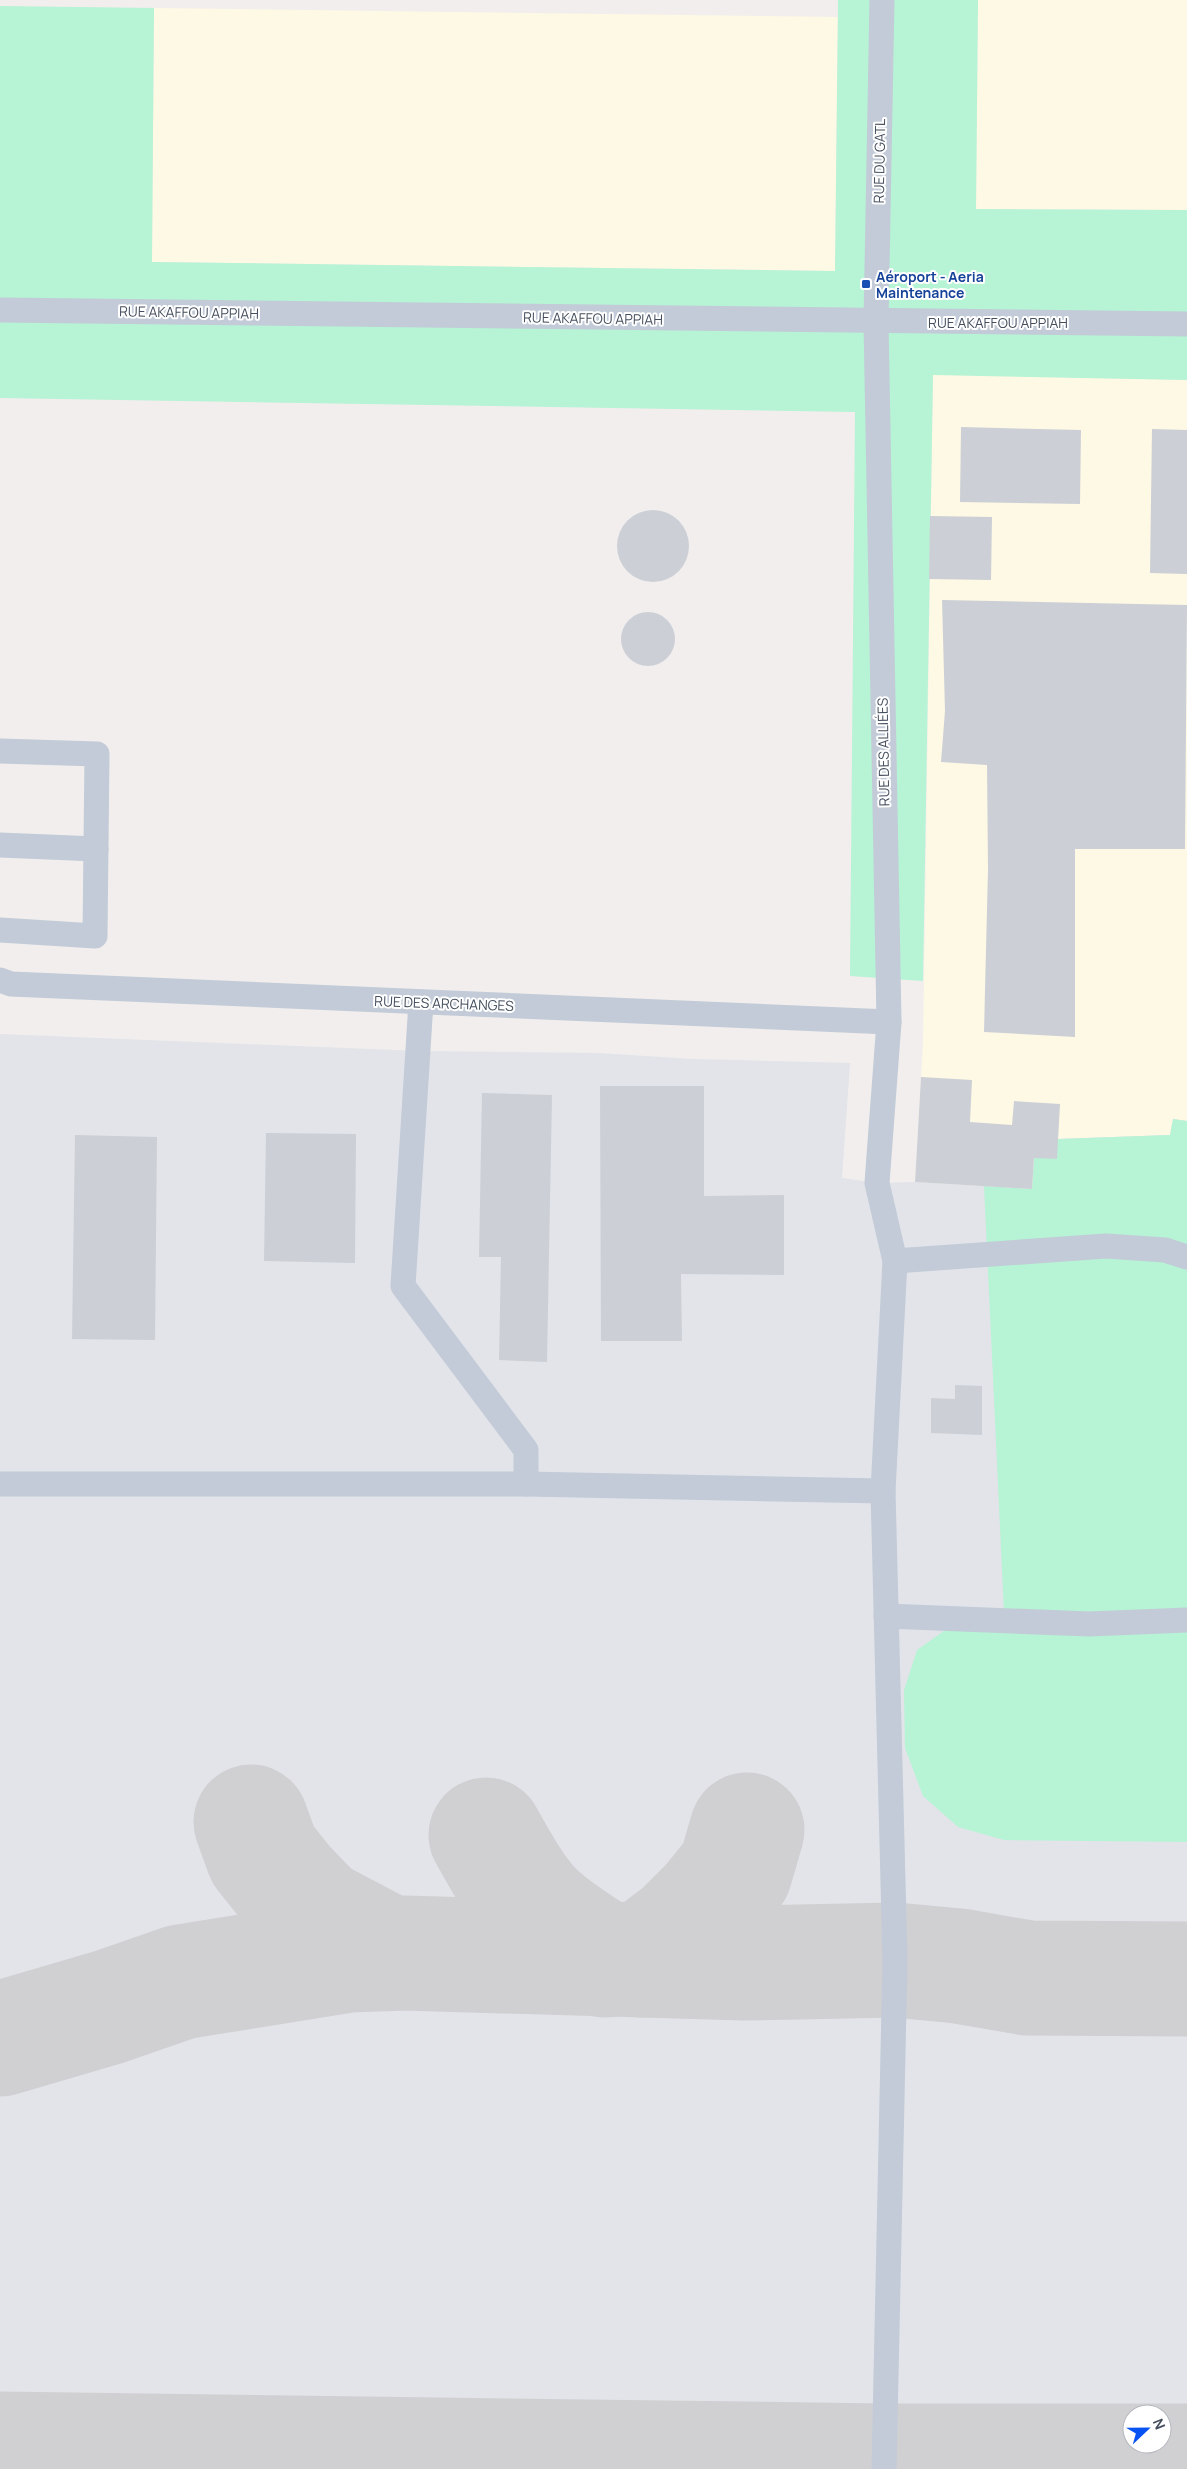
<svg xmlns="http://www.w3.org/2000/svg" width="1187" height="2469" viewBox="0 0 1187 2469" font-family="Manrope,sans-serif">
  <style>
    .commercial { fill: #fef9e4 }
    .airport { fill: #e2e4e9; fill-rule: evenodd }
    .green { fill: #b7f3d5 }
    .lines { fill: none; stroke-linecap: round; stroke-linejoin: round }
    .taxiway { stroke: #d0d0d3; stroke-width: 115 }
    .building { fill: #cccfd6 }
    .lane { stroke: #c2cbd7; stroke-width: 25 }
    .transit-dot { fill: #1a4fb4; stroke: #fff; stroke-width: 2 }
    .labels { text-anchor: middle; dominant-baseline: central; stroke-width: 4; stroke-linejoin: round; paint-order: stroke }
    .street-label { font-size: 14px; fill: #444e5d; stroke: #fff }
    .transit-label { font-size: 14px; font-weight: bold; fill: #164399; stroke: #fff; text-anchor: start }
  </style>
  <rect width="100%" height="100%" fill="#f1eeed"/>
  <!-- commercial -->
  <g class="commercial">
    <polygon points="978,0 1187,0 1187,210 976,209"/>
    <polygon points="154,8 838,17 835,271 152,262"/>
    <polygon points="933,374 1187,380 1187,1121 1173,1120 1171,1135 1058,1139 1034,1158 1032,1189 915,1182 923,1042"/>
  </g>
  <!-- airport -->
  <path class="airport" d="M0,1034l418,17 181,2 94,6 157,4 -8,115 35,5 38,-1 117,7 26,-50 112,-4 3,-16 14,2v1348h-1187zM1132,2414h30v30h-30z"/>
  <!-- green -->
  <g class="green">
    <polygon points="838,0 978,0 976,209 1187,210 1187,380 933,375 923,981 850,976 855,412 0,398 0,6 154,8 152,262 835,271"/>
    <polygon points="1173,1119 1187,1121 1187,1842 1004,1840 958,1827 923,1796 905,1748 904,1690 917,1650 958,1621 1004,1613 984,1186 1032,1189 1034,1158 1058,1139 1170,1135"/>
  </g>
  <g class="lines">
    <!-- taxiway -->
    <g class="taxiway">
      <polyline points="251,1822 263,1855 288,1886 316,1915 388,1953"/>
      <path d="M486,1835c14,25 28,51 47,72 20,21 48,37 72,53"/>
      <polyline points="643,1960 681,1931 708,1904 735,1871 747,1830"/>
      <polyline points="0,2039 109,2007 181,1982 349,1955 404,1953 745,1963 895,1960 959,1966 1028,1978 1187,1979"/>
      <polyline points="0,2449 884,2461 1187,2461"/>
    </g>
  </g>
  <!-- building -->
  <g class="building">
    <polygon points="961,427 1081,430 1080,504 960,502"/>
    <polygon points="1152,429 1187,430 1187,574 1150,573"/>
    <circle cx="653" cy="546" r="36"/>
    <polygon points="930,516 992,517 991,580 929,579"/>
    <polygon points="942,600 1187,605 1185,849 1075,849 1075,1037 984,1032 988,869 987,765 941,762 945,711"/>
    <circle cx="648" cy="639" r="27"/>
    <polygon points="921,1077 972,1080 970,1122 1012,1125 1014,1101 1060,1104 1057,1159 1034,1158 1032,1189 915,1182"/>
    <polygon points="600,1086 704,1086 704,1196 784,1195 784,1275 681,1274 682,1341 601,1341"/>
    <polygon points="482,1093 552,1095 547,1362 499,1360 501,1257 479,1257"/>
    <polygon points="266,1133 356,1134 355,1263 264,1261"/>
    <polygon points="75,1135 157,1137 155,1340 72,1339"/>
    <polygon points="955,1385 982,1386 982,1435 931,1433 931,1398 955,1399"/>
  </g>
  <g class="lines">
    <!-- lane -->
    <g class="lane">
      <polyline points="882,0 876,322 889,1022 877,1183 895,1261 883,1491 895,1960 884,2469"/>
      <polyline points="0,310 1187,324"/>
      <polyline points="0,751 97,754 95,936 0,930"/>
      <polyline points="0,845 96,849"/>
      <polyline points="0,980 11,984 889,1022"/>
      <polyline points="421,1002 403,1286 526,1450 526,1484"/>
      <polyline points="895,1261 1106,1246 1165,1250 1187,1257"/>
      <polyline points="0,1484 526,1484 883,1491"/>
      <polyline points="886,1616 1089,1624 1187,1620"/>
    </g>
  </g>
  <!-- markers -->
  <rect class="transit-dot" x="861" y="279" width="10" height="10" rx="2.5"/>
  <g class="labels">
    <!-- street labels -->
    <g class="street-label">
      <text transform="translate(879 161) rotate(-89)">RUE DU GATL</text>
      <text transform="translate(189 312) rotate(1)">RUE AKAFFOU APPIAH</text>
      <text transform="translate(593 318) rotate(1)">RUE AKAFFOU APPIAH</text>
      <text x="998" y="322">RUE AKAFFOU APPIAH</text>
      <text transform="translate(883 752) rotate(-91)">RUE DES ALLIÉES</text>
      <text transform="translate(444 1003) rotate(2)">RUE DES ARCHANGES</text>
    </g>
    <!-- transit labels -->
    <g class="transit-label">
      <text x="876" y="276">Aéroport - Aeria<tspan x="876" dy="16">Maintenance</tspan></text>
    </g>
  </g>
  <!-- north arrow -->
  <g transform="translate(1147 2429) rotate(68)"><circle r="24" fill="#ffffff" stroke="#b4b8be"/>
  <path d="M0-4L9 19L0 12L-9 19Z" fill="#0652f2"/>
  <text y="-8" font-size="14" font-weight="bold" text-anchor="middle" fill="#444e5d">N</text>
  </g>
</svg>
